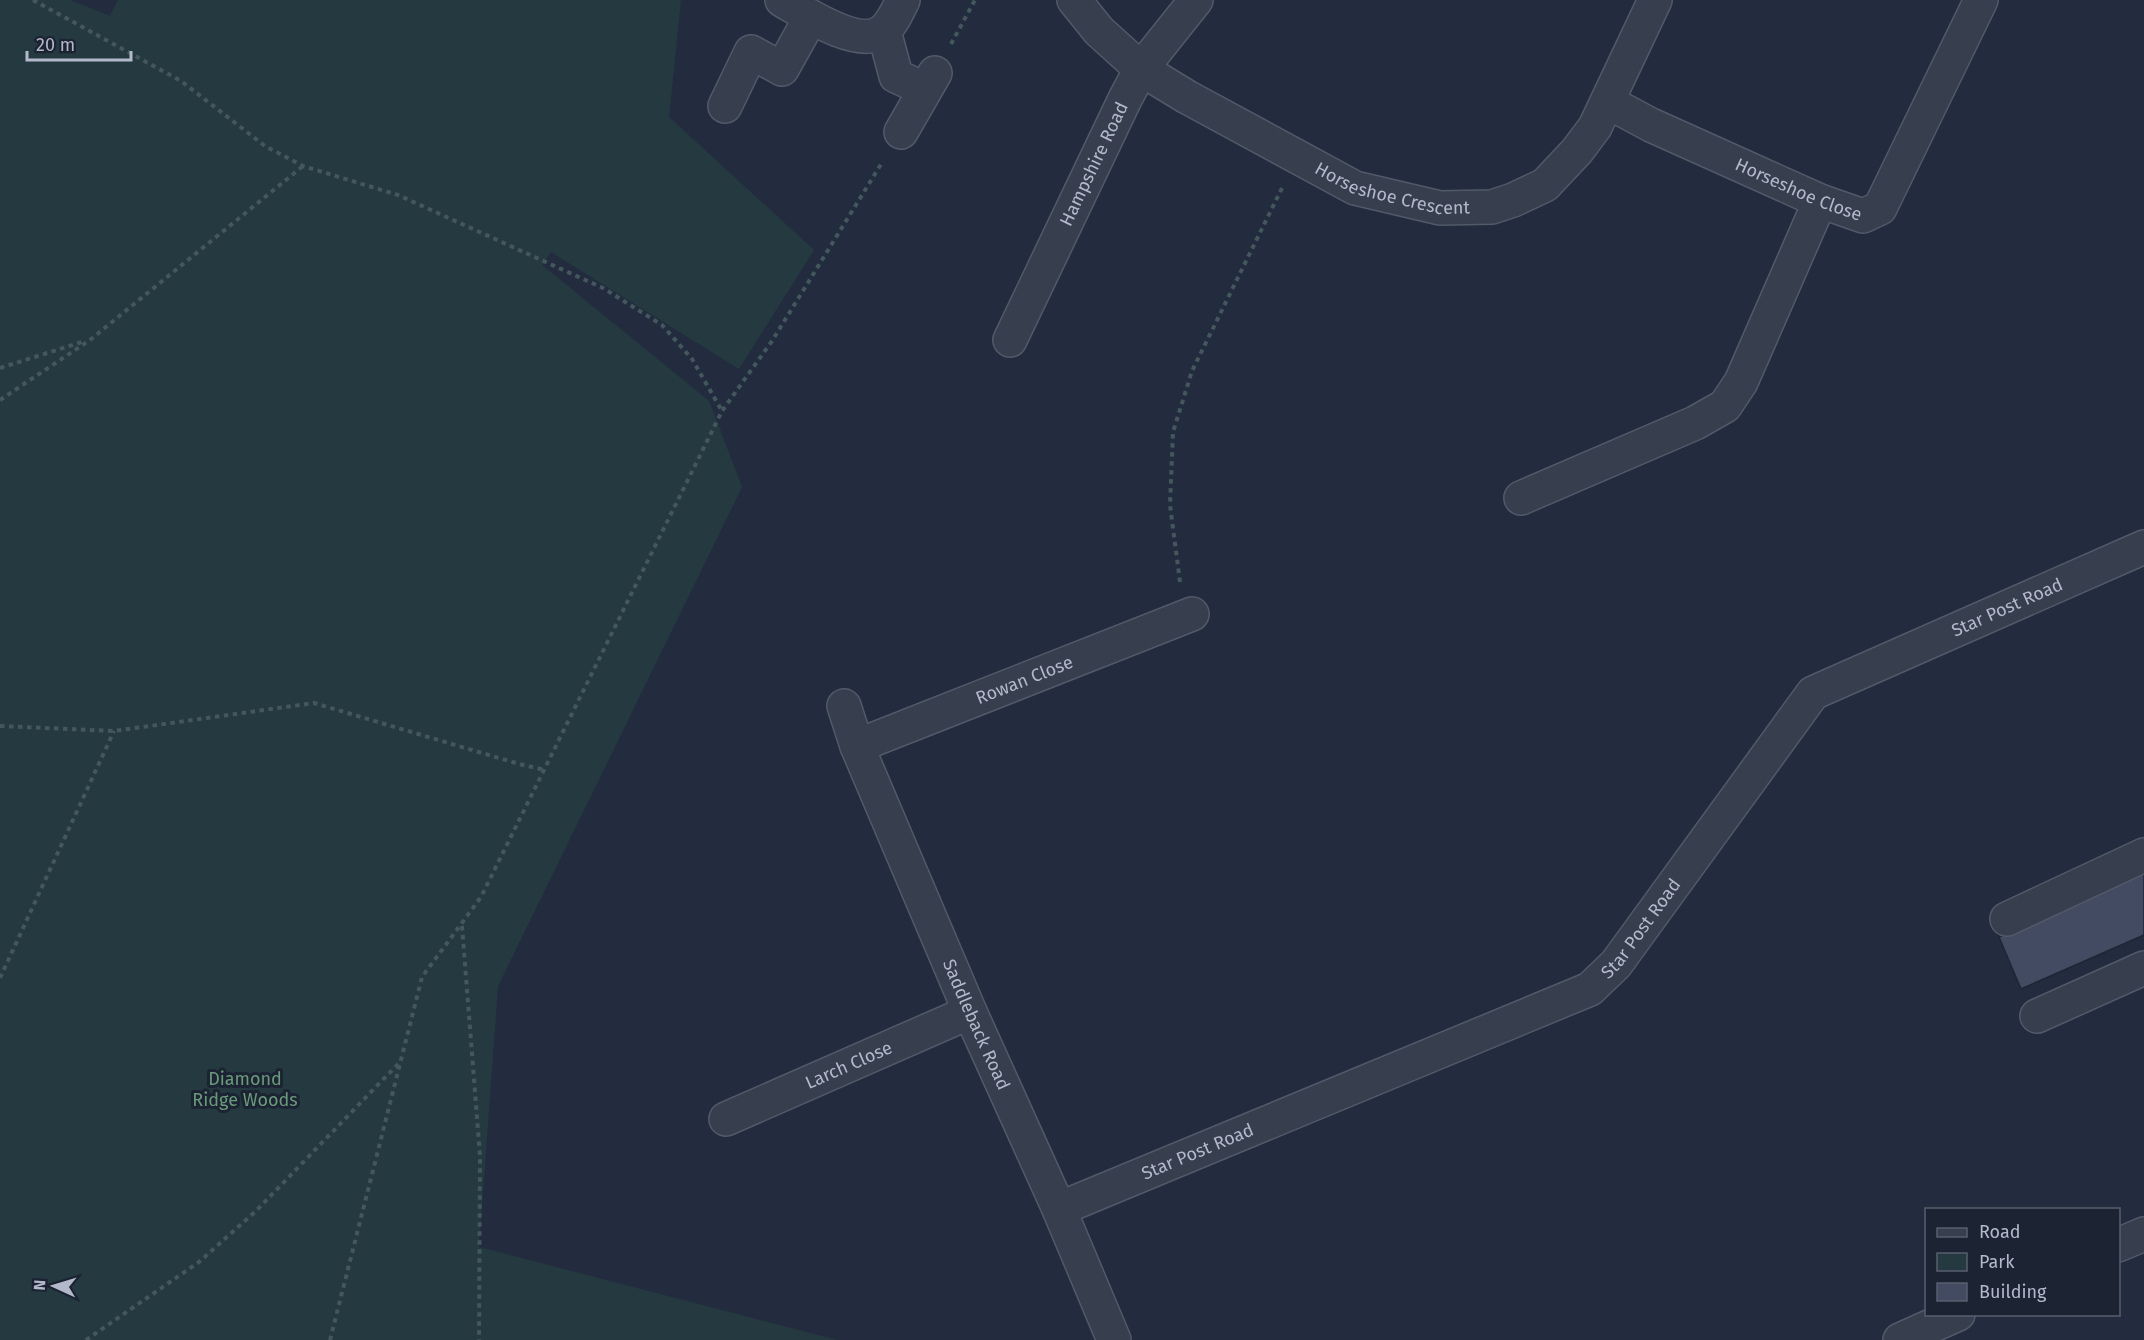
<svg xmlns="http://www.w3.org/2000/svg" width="2144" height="1340" viewBox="0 0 2144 1340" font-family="'Fira Sans',sans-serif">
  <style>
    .green { fill: #253a40 }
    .building { fill: #424b61; stroke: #1e2535; stroke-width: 1.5 }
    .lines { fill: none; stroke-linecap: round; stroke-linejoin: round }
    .minor-casing { stroke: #525969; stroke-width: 36 }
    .path { stroke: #43575d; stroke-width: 4; stroke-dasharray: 4.5 4.5; stroke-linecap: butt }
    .minor { stroke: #373e4e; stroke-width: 33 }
    .labels { text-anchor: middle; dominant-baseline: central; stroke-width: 6; stroke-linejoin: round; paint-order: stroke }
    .street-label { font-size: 18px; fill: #b3b9ca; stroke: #1c2333 }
    .park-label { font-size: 18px; fill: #699b7a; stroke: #1c2333 }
  </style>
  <rect width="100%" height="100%" fill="#232c3f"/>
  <!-- green -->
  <polygon class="green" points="0,0 70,0 110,16 118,0 681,0 669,117 814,250 739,369 551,252 542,265 709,401 742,487 498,986 479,1247 837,1340 0,1340"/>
  <!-- building -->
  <polygon class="building" points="2144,873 2144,935 2021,989 1999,937"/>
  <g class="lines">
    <!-- minor casing -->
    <g class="minor-casing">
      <g id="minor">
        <path d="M782,0c21,12 77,50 101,31 9,-7 15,-21 20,-31"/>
        <path id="s1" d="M1074,0l25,31 42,38 46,28 168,91 85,20 52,-1 21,-7 32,-15 32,-34 18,-24 60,-127"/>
        <polyline points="884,31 896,76 924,89"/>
        <path id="s2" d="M1608,102l43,23 169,76 43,15 17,-8 101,-208"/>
        <polyline points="725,106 751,52 782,69 811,17"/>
        <polyline points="901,132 935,73"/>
        <path id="s3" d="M1010,340l115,-241 16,-30 55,-69"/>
        <polyline points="1521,498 1695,423 1725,406 1741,382 1820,201"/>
        <path id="s4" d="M844,706l13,40 113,266 89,197 55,131"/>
        <path id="s5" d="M857,746l335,-132"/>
        <polyline points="2007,919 2144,855"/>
        <polyline points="2037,1016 2144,968"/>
        <path id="s6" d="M726,1119l244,-107"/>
        <path id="s7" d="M1059,1209l531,-220 26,-25 197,-271 331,-146"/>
        <polyline points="2118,1245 2144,1234"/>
        <polyline points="1900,1340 1958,1314"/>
      </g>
    </g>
    <!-- path -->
    <g class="path">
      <polyline points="33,0 181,81 265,146 303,166 398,195 603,288 662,325 692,359 722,411"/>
      <polyline points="951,44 975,0"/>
      <polyline points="0,368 85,341"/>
      <polyline points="0,400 90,340 303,166"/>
      <polyline points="1180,582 1170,505 1173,432 1192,371 1282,188"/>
      <polyline points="0,726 114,731 314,703 519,764 545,770"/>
      <polyline points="462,926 480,1156 479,1340"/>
      <polyline points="0,978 114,731"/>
      <polyline points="86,1340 199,1262 256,1211 400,1062"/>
      <polyline points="330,1340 422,977 481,897 722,411 772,341 883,161"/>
    </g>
    <!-- minor -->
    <use href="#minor" class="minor"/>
  </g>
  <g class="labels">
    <!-- street labels -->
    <g class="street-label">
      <text stroke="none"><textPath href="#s3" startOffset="195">Hampshire Road</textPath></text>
      <text stroke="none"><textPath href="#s1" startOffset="378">Horseshoe Crescent</textPath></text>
      <text stroke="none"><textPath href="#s2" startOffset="210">Horseshoe Close</textPath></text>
      <text stroke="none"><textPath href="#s7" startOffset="1158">Star Post Road</textPath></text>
      <text stroke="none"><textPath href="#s5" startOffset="180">Rowan Close</textPath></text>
      <text stroke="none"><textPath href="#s7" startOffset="654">Star Post Road</textPath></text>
      <text stroke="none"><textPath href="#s4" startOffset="345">Saddleback Road</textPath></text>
      <text stroke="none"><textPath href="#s6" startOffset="134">Larch Close</textPath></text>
      <text stroke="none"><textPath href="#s7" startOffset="150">Star Post Road</textPath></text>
    </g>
    <!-- park labels -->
    <g class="park-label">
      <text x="245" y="1079">Diamond<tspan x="245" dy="21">Ridge Woods</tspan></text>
    </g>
  </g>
  <!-- legend -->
  <rect x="1925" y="1208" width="195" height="108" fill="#1c2333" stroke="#585f6f" stroke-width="1.5"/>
  <rect x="1937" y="1228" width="30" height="9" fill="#373e4e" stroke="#585f6f" stroke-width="1.5"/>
  <text x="1979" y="1238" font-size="18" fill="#b3b9ca">Road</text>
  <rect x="1937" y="1253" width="30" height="18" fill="#253a40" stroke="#585f6f" stroke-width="1.5"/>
  <text x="1979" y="1268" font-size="18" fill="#b3b9ca">Park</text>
  <rect x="1937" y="1283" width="30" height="18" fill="#424b61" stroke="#585f6f" stroke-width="1.5"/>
  <text x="1979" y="1298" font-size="18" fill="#b3b9ca">Building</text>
  <!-- north arrow -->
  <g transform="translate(54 1286) rotate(274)" stroke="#1c2333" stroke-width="4.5" paint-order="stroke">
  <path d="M0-4.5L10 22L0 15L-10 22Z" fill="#b3b9ca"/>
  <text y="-9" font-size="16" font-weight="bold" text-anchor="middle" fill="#b3b9ca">N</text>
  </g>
  <!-- scale -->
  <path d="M27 51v9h104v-9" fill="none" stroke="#b3b9ca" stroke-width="3"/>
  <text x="36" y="51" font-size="18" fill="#b3b9ca" stroke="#1c2333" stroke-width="4.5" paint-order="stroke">20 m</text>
</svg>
